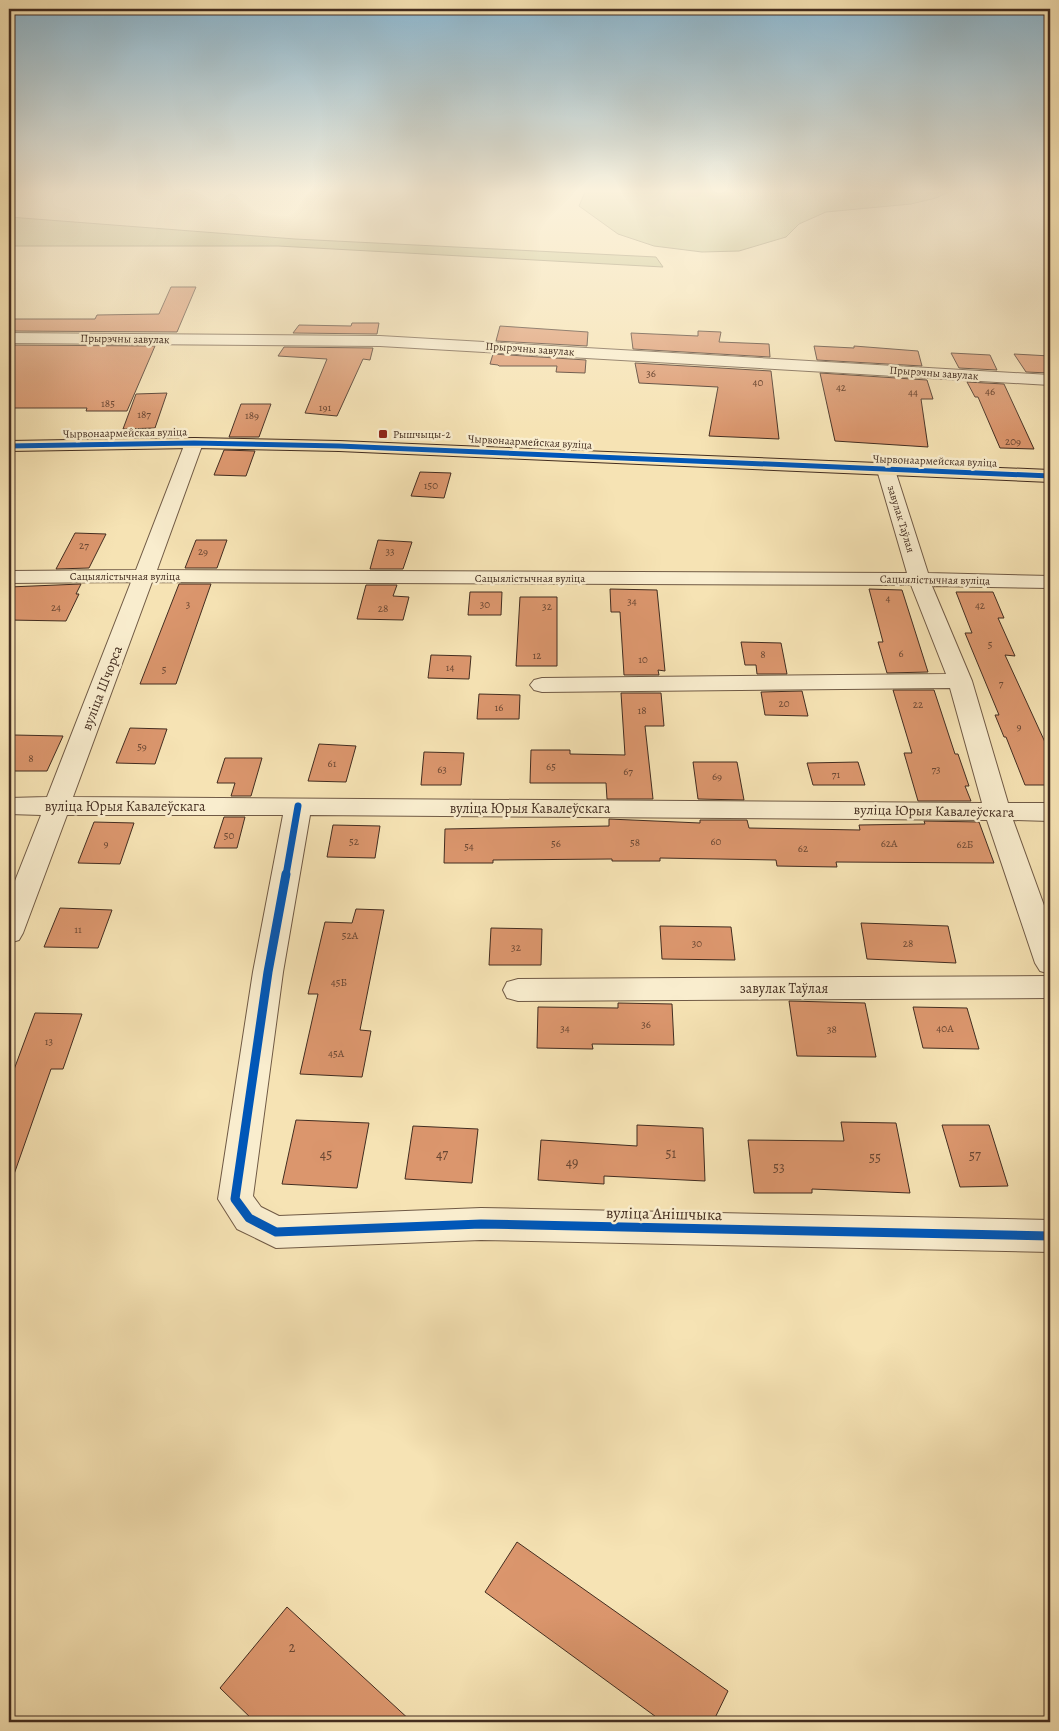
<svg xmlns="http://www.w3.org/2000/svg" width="1059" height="1731" viewBox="0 0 1059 1731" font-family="Alegreya,serif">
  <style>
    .green { fill: #c3c189; stroke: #837754 }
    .building { fill: #db966d; stroke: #432d20 }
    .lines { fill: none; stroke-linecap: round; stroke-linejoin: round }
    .street-casing { stroke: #705a45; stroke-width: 2 }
    .highway-casing { stroke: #432d20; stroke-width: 2 }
    .street { fill: #f9edce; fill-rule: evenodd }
    .highway { fill: #f6e3b4; fill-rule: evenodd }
    .cycleway-far2-casing { stroke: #f9edce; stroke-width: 7 }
    .cycleway-far1-casing { stroke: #f9edce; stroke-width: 9 }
    .cycleway-casing { stroke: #f9edce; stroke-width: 12 }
    .cycleway-far2 { stroke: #0057b8; stroke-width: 5 }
    .cycleway-far1 { stroke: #0057b8; stroke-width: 7 }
    .cycleway { stroke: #0057b8; stroke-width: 9 }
    .poi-dot { fill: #8f2418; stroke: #f9edce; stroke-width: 2 }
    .labels { text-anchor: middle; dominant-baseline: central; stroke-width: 5; stroke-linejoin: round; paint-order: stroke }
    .far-street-label { font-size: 11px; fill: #432d20; stroke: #f9edce }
    .number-label { font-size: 11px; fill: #694733 }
    .far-poi-label { font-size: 11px; fill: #432d20; stroke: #f9edce; text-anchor: start }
    .street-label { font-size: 14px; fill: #432d20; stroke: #f9edce }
    .near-number-label { font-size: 14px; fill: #694733 }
    .near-street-label { font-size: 16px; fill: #432d20; stroke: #f9edce }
  </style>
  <rect width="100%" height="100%" fill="#f6e3b4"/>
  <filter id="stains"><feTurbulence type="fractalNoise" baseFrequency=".004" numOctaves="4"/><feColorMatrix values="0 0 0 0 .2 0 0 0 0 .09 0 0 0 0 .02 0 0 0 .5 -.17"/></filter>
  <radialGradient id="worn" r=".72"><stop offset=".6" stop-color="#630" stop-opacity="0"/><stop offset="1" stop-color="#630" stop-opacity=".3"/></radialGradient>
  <!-- green -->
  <g class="green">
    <polygon points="585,192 948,192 936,198 911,204 826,212 799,224 786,237 739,251 702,252 654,246 618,234 579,206"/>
    <polygon points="9,217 295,239 656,257 663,267 278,246 9,246"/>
  </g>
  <!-- building -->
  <g class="building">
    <polygon points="171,287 196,287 177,332 9,331 9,319 95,319 97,315 159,314"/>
    <polygon points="352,323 379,323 377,334 293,333 299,325 351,326"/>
    <polygon points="500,326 588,332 587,346 496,341"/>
    <polygon points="698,331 721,332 719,342 769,344 770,357 633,349 631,333 698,336"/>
    <polygon points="9,345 155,346 127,411 86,411 87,408 9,408"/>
    <polygon points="814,346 854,348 854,346 918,351 922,366 817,360"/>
    <polygon points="284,347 373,348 370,360 363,359 337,416 305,413 327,359 278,356"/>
    <polygon points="951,353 990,355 997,370 959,368"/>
    <polygon points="493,354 586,360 585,373 556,372 557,366 499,366 498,365 490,364"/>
    <polygon points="1014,354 1050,356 1050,373 1026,372"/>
    <polygon points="635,363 771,371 779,439 709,436 718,387 639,383"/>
    <polygon points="820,373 927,380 933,399 921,399 928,447 835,441"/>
    <polygon points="967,382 1004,384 1034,449 1000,448 978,397 975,397"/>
    <polygon points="167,393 155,428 123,429 136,394"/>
    <polygon points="241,404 271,404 259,437 229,437"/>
    <polygon points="224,450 255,451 246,476 214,475"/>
    <polygon points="420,472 451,473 444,498 411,496"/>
    <polygon points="75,533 106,534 89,568 56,569"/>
    <polygon points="196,540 227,540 217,568 185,568"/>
    <polygon points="378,540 412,542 403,569 370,569"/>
    <polygon points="81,584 76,594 79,594 66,621 9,620 9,587"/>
    <polygon points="179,584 211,584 176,684 140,684"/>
    <polygon points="366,585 397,585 393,596 409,597 403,620 357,619"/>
    <polygon points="610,589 657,590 665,671 658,670 659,675 624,675 620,612 611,612"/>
    <polygon points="869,589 902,590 928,672 887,673 878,642 883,642"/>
    <polygon points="470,592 502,592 501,615 468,615"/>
    <polygon points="956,592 993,592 1004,618 998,618 1015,656 1005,655 1050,753 1050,785 1025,785 1006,737 1004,737 995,715 999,715 965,633 972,633"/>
    <polygon points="520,597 557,597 557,666 516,666"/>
    <polygon points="741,642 781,643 787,674 757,674 756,665 745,665"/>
    <polygon points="431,655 471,656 469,679 428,678"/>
    <polygon points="893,690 934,690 955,754 958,754 969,786 965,786 971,801 918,801 904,753 912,753"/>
    <polygon points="802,691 808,716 765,715 761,692"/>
    <polygon points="621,693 661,693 664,726 645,726 653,799 607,799 606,783 530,783 531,750 570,750 570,754 625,755"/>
    <polygon points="479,694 520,695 519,719 477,719"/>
    <polygon points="130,728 167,729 155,764 116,763"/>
    <polygon points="14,735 63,736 47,771 9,771 9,746"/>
    <polygon points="319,744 356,746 346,782 308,781"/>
    <polygon points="424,752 464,753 461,785 421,785"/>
    <polygon points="225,758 262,758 251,796 231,796 235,783 217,783"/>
    <polygon points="693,762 737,762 744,800 698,799"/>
    <polygon points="858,762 865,785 813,785 807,763"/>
    <polygon points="224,817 245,817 237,848 214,848"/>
    <polygon points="609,819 700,823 700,820 747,820 749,828 860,830 859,825 925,824 924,821 979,822 994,863 836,862 837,867 777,866 776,860 660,858 660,861 612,861 612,859 493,860 493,863 444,863 445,829 609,826"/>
    <polygon points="94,822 134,823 120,864 78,863"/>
    <polygon points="333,825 380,826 375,858 327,857"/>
    <polygon points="60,908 112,910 98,948 44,947"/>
    <polygon points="356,909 384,910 360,1030 371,1031 362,1077 300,1074 318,994 308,994 325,922 352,923"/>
    <polygon points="861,923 948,926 956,963 867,959"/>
    <polygon points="660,926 731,927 735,960 662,959"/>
    <polygon points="491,928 542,929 541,965 489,965"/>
    <polygon points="789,1001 865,1003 876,1057 797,1056"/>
    <polygon points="618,1003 672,1004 674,1045 592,1044 593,1049 537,1048 538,1007 618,1008"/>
    <polygon points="913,1007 967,1008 979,1049 923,1048"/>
    <polygon points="35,1013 82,1014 63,1069 51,1069 12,1180 9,1179 9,1083"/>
    <polygon points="296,1120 369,1123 357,1188 282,1184"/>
    <polygon points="841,1122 896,1123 910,1193 812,1189 812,1193 754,1193 748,1140 844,1141"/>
    <polygon points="637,1125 703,1128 705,1181 604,1176 604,1184 538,1180 541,1140 637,1146"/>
    <polygon points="942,1125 989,1125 1008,1186 960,1187"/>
    <polygon points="413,1126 478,1129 472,1183 405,1179"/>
    <polygon points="517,1542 728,1691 713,1722 663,1722 485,1592"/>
    <polygon points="287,1607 412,1722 255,1722 220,1688"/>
  </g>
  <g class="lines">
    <!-- street casing -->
    <g class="street-casing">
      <g id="street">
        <polygon points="9,333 380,336 1050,375 1050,385 380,346 9,343"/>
        <path d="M194,438l6,1 3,4 -46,127 750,3 -30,-103 2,-4 7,-2 7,2 2,4 33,103 122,3v12l-118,-2 40,95 36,122h42v18l-37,-1 37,102v52l-10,-3 -5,-8 -48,-143 -677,-5 -27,157 -30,224 8,11 18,9 202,-8 569,12v32l-569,-12 -205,8 -39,-19 -19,-30 35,-227 30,-157h-216l-44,118 -4,7 -10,3v-47l32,-81 -32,-1v-16l38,-1 84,-215 -122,1v-12l127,-1 49,-127 3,-4zM152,582l759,3 35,89 -404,4 -8,2 -4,5 4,5 8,2 408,-4 32,115 -909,-6z"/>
        <polygon points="1050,976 1050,998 518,1001 507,998 503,990 507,982 518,979"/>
      </g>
    </g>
    <!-- highway casing -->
    <g class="highway-casing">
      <polygon id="highway" points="194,438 339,441 1050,470 1050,482 339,451 194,448 9,451 9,441"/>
    </g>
    <!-- street -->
    <use href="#street" class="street"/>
    <!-- highway -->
    <use href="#highway" class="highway"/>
    <!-- cycleway-far2 casing -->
    <g class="cycleway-far2-casing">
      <polyline id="cycleway-far2" points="9,446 194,443 339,446 1050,476"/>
    </g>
    <!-- cycleway-far1 casing -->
    <g class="cycleway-far1-casing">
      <polyline id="cycleway-far1" points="286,875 298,806"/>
    </g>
    <!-- cycleway casing -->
    <g class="cycleway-casing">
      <polyline id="cycleway" points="286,874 268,972 235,1199 249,1218 276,1232 481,1224 1050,1236"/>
    </g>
    <!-- cycleway-far2 -->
    <use href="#cycleway-far2" class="cycleway-far2"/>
    <!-- cycleway-far1 -->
    <use href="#cycleway-far1" class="cycleway-far1"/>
    <!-- cycleway -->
    <use href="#cycleway" class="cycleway"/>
  </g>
  <!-- sky -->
  <linearGradient id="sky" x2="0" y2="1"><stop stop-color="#8ab8d3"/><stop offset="0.44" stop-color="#fbf2dd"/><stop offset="1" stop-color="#fbf2dd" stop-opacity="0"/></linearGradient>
  <rect width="1059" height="434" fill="url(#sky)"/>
  <!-- markers -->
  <rect class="poi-dot" x="378" y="429" width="10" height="10" rx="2.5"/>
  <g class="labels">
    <!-- far-street labels -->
    <g class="far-street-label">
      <text transform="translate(125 339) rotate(1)">Прырэчны завулак</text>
      <text transform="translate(530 349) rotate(4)">Прырэчны завулак</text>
      <text transform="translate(934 373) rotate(4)">Прырэчны завулак</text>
      <text transform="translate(125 433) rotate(-1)">Чырвонаармейская вуліца</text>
      <text transform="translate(530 442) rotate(3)">Чырвонаармейская вуліца</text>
      <text transform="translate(935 461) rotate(2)">Чырвонаармейская вуліца</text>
      <text transform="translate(901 519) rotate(73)">завулак Таўлая</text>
      <text x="125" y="576">Сацыялістычная вуліца</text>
      <text x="530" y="578">Сацыялістычная вуліца</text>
      <text transform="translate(935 580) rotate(1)">Сацыялістычная вуліца</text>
    </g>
    <!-- number labels -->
    <g class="number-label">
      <text x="651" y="373">36</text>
      <text x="758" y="382">40</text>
      <text x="841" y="387">42</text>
      <text x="990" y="391">46</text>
      <text x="913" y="392">44</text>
      <text x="108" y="403">185</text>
      <text x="325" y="407">191</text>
      <text x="144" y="414">187</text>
      <text x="252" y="415">189</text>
      <text x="1013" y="441">209</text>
      <text x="431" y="485">150</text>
      <text x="84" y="545">27</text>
      <text x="203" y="551">29</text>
      <text x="390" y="551">33</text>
      <text x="888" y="598">4</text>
      <text x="632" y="601">34</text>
      <text x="188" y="604">3</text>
      <text x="485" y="604">30</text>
      <text x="980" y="605">42</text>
      <text x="547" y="606">32</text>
      <text x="56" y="607">24</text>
      <text x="383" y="608">28</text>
      <text x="990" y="644">5</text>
      <text x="901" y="653">6</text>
      <text x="763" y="654">8</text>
      <text x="537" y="655">12</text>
      <text x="643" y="659">10</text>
      <text x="450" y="667">14</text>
      <text x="164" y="669">5</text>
      <text x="1001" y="683">7</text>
      <text x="784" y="703">20</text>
      <text x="918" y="704">22</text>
      <text x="499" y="707">16</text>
      <text x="642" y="710">18</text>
      <text x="1019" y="726">9</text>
      <text x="142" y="746">59</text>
      <text x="31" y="758">8</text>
      <text x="332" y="763">61</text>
      <text x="551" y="766">65</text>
      <text x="442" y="769">63</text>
      <text x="936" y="769">73</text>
      <text x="628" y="771">67</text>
      <text x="836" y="774">71</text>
      <text x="717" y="776">69</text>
      <text x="229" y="835">50</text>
      <text x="354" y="841">52</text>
      <text x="716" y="841">60</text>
      <text x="635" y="842">58</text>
      <text x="106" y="843">9</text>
      <text x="556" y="843">56</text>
      <text x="889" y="843">62А</text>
      <text x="965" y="844">62Б</text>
      <text x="469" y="846">54</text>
      <text x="803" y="848">62</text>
      <text x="78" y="929">11</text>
      <text x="350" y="935">52А</text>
      <text x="697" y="943">30</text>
      <text x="908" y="943">28</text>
      <text x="516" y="947">32</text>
      <text x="339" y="982">45Б</text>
      <text x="646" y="1024">36</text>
      <text x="565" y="1028">34</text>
      <text x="945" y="1028">40А</text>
      <text x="832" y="1029">38</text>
      <text x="49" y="1041">13</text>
      <text x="336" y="1053">45А</text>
    </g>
    <!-- far-poi labels -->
    <g class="far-poi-label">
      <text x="393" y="434">Рышчыцы-2</text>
    </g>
    <!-- street labels -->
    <g class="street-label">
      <text transform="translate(102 688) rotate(-69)">вуліца Шчорса</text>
      <text x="125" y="806">вуліца Юрыя Кавалеўскага</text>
      <text x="530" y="808">вуліца Юрыя Кавалеўскага</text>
      <text transform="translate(934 811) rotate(1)">вуліца Юрыя Кавалеўскага</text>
      <text x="784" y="988">завулак Таўлая</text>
    </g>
    <!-- near-number labels -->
    <g class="near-number-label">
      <text x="671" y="1153">51</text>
      <text x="326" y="1154">45</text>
      <text x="442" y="1154">47</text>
      <text x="975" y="1155">57</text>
      <text x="875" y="1157">55</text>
      <text x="572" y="1162">49</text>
      <text x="779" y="1167">53</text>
      <text x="292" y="1647">2</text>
    </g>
    <!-- near-street labels -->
    <g class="near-street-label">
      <text transform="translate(664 1214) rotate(1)">вуліца Анішчыка</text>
    </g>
  </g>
  <!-- margin -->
  <rect width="1059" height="1731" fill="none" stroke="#f6e3b4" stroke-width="30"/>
  <rect x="10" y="10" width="1039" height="1711" fill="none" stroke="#432d20" stroke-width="2.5"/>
  <rect x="15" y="15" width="1029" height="1701" fill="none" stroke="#432d20"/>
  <rect width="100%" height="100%" filter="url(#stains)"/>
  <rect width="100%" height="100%" fill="url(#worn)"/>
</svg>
